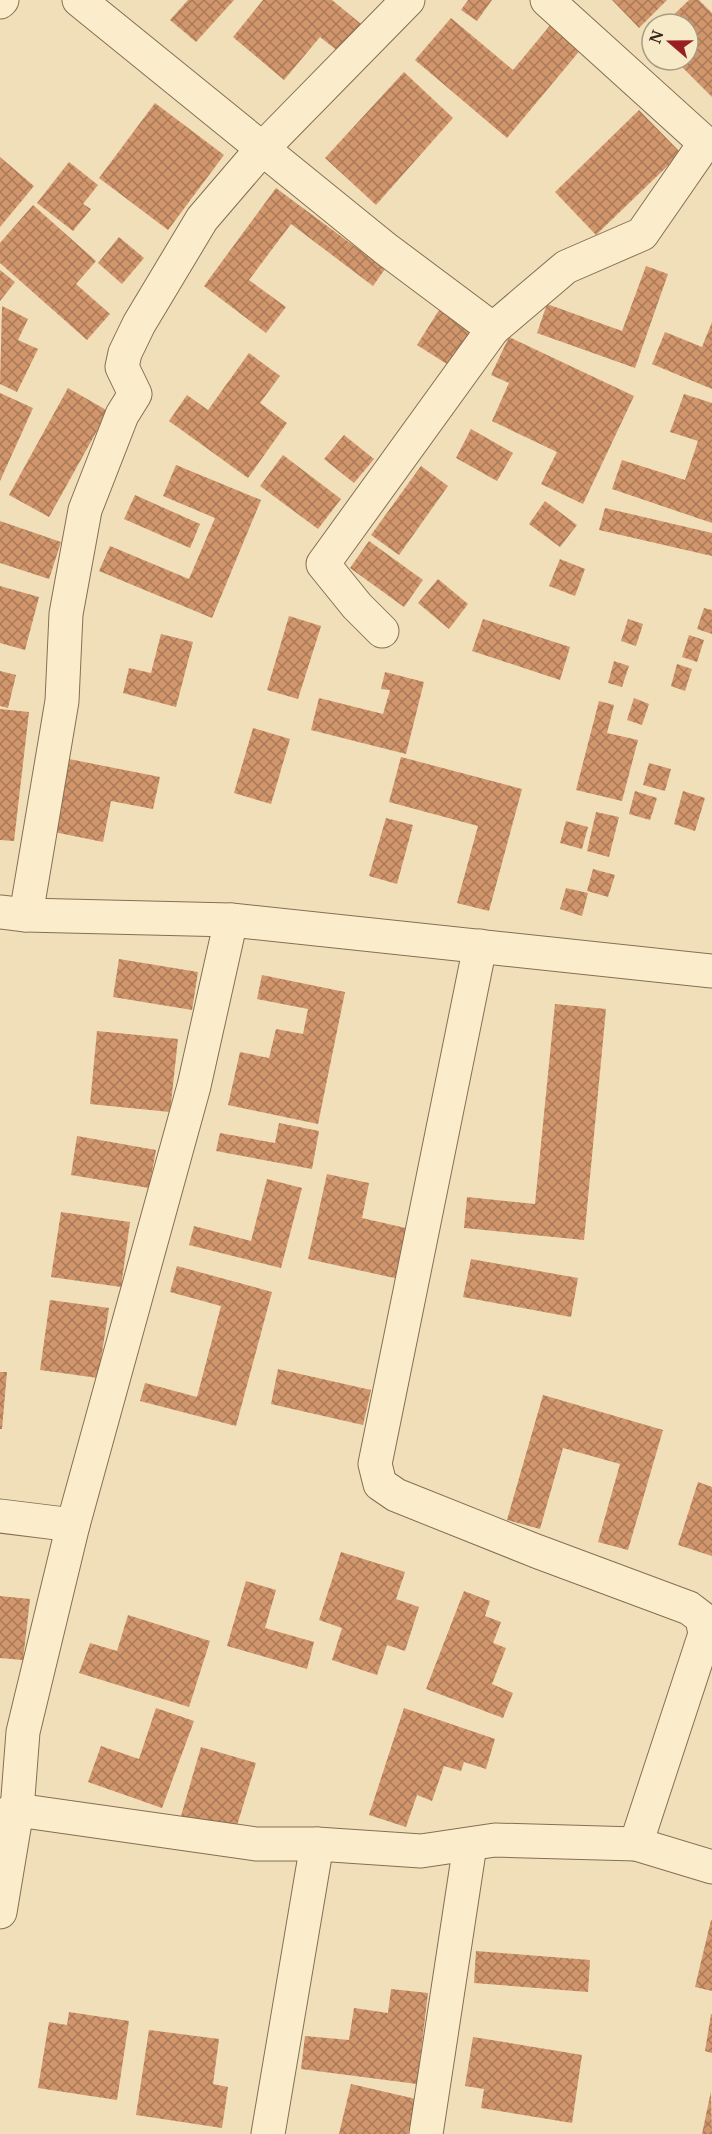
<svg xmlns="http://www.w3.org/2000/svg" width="712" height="2134" viewBox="0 0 712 2134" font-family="'Noto Serif',serif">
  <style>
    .building { fill: url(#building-cross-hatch) }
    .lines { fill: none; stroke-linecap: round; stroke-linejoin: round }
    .minor-casing { stroke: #876e53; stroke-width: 35 }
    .minor { stroke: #fbedcc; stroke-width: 33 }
  </style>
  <defs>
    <pattern id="building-cross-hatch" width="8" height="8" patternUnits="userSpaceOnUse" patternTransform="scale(1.5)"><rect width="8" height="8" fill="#d1966c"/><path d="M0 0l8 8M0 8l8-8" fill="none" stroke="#aa7a58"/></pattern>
  </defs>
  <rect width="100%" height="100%" fill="#f0dfb9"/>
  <!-- building -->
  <g class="building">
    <polygon points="188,0 234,0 196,42 170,20"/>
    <polygon points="263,0 332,0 366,28 344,56 320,37 284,80 233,37"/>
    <polygon points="468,0 492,0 477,21 461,10"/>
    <polygon points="612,0 667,0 639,28"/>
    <polygon points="689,0 699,0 712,13 712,97 675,60 688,60 688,24 664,24"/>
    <polygon points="451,18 513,70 552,23 582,48 507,138 415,60"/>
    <polygon points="404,72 453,118 376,205 325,158"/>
    <polygon points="155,103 224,155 168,230 99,178"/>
    <polygon points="639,110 681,153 596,235 555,192"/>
    <polygon points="0,157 34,186 0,227"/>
    <polygon points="69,162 98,185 83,204 91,209 73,231 37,203"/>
    <polygon points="276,188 385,269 373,286 291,224 249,280 286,307 266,333 204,286"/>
    <polygon points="33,205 96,261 76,284 110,314 87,340 0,263 0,243"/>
    <polygon points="119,237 144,258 122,284 98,263"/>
    <polygon points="646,266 668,274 635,368 537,333 547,304 622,331"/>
    <polygon points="0,270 15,282 0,301"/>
    <polygon points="2,306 28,319 18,340 38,349 17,392 0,384"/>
    <polygon points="439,310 472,331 450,366 417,345"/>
    <polygon points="712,322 712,389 652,364 665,332 702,347"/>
    <polygon points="509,337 634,396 583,504 541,484 557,452 492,421 509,383 491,375"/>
    <polygon points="249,353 280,376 260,403 287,423 248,478 169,421 187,395 208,410"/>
    <polygon points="68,388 108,411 49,517 9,495"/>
    <polygon points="0,393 33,408 0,481"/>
    <polygon points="684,394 712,403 712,523 612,489 622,460 685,480 698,441 670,432"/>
    <polygon points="471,429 513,453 497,481 456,458"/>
    <polygon points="344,435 374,459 354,483 324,459"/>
    <polygon points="283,455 341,499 318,529 260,486"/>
    <polygon points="176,465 261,500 212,618 99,571 110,546 189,579 215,518 163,496"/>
    <polygon points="421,466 448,486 399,555 371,535"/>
    <polygon points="135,495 200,524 190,548 124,519"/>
    <polygon points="545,501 577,525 560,547 529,524"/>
    <polygon points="605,508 712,533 712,556 599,530"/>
    <polygon points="0,521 61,542 49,579 0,563"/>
    <polygon points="369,541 423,580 404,607 350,568"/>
    <polygon points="560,559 585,569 575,596 549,586"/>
    <polygon points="438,579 468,604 449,629 418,603"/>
    <polygon points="0,586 39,597 25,650 0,643"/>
    <polygon points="704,608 712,610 712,634 697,629"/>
    <polygon points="289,616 321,626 298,699 267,690"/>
    <polygon points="483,619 570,647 560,680 472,651"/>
    <polygon points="628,619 643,624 636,646 621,641"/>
    <polygon points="161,634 193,642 176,707 123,693 129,668 151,673"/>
    <polygon points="689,635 704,640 697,662 682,657"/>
    <polygon points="614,661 629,666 622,687 608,683"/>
    <polygon points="677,664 692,669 685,691 671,686"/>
    <polygon points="0,671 16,675 8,708 0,706"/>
    <polygon points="385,672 424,682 406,754 311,730 319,698 383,714 390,690 381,689"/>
    <polygon points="634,698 649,704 642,725 627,720"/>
    <polygon points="599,701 614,705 607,733 638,740 622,801 576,790"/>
    <polygon points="0,709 29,712 14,841 0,840"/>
    <polygon points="253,728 290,739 271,804 234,793"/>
    <polygon points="401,757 522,789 489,911 457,903 478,826 389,802"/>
    <polygon points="69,759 160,777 153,809 111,801 103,842 54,832"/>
    <polygon points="649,763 671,769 665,791 643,785"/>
    <polygon points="635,791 657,798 650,820 629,814"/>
    <polygon points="683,791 705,798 695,831 674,824"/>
    <polygon points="596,812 619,817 609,857 587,851"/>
    <polygon points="386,818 413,825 397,884 369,876"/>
    <polygon points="566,821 588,827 582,849 560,843"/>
    <polygon points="593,869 615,875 608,897 587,891"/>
    <polygon points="566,888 588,893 582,916 560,909"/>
    <polygon points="119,959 198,972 192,1010 113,997"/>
    <polygon points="262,975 345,992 318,1124 228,1105 240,1052 269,1058 276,1029 303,1034 308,1009 257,999"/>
    <polygon points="555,1004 606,1009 584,1240 464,1228 467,1197 535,1204"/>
    <polygon points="97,1031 178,1039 170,1112 90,1104"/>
    <polygon points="279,1123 319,1131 312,1169 216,1151 220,1133 275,1143"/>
    <polygon points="77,1136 156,1150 149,1188 71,1175"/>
    <polygon points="327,1174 369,1183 362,1218 410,1229 399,1279 308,1259"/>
    <polygon points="267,1179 302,1188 281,1268 189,1245 194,1226 251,1241"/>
    <polygon points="61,1212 130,1222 121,1287 51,1277"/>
    <polygon points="471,1259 578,1278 571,1317 463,1297"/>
    <polygon points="177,1266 272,1292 236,1426 140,1401 145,1383 197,1397 221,1306 170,1292"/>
    <polygon points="50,1300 109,1308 98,1378 40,1370"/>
    <polygon points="278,1369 371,1390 363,1425 271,1404"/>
    <polygon points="0,1372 7,1372 2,1429 0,1429"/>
    <polygon points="543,1395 663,1430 628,1550 598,1542 620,1464 563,1448 540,1529 507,1520"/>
    <polygon points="698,1482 712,1487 712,1556 678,1545"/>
    <polygon points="341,1552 405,1572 396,1599 419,1607 405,1651 387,1645 377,1675 332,1660 342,1628 319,1620"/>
    <polygon points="246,1581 276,1590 265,1628 314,1642 307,1669 227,1646"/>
    <polygon points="464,1591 490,1601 485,1616 501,1622 493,1643 506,1648 492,1684 513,1693 503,1718 426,1689"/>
    <polygon points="0,1596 30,1599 23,1660 0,1658"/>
    <polygon points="128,1615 210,1641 189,1707 79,1673 90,1643 117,1651"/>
    <polygon points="156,1708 194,1721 162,1808 88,1782 101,1746 139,1759"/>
    <polygon points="404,1708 495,1739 486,1769 464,1762 461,1771 444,1766 432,1801 417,1795 406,1827 369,1815"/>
    <polygon points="201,1747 256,1763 235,1832 181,1816"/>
    <polygon points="711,1920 712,1920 712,1991 695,1987"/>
    <polygon points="476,1951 590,1960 588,1992 474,1983"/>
    <polygon points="391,1989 428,1993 417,2084 301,2069 305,2036 349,2040 354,2008 388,2013"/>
    <polygon points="69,2012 129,2021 117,2100 38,2088 49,2022 67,2025"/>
    <polygon points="711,2014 712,2014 712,2053 705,2051"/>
    <polygon points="149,2030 219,2039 213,2084 228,2087 222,2128 136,2115"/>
    <polygon points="473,2037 582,2055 572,2123 481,2108 484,2089 465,2086"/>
    <polygon points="351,2084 416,2099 408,2134 339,2134"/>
    <polygon points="711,2091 712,2134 702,2134"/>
  </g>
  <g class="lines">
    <!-- minor casing -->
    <g class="minor-casing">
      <g id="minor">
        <polyline points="79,0 386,249 493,329 323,564 357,606 382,631"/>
        <polyline points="0,2 2,0"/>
        <polyline points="493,329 566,267 642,234 705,143 547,0"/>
        <polyline points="0,912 26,915 231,920 712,971"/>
        <polyline points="26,915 62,701 66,614 85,510 122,415 135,394 122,367 125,353 139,324 202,219 262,149 408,0"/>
        <polyline points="480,946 375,1464 380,1484 396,1495 536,1551 689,1608 702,1618 705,1634 636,1844"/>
        <polyline points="0,1516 73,1525"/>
        <polyline points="0,1816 17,1810 256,1844 317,1844 421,1851 495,1840 636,1844 712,1867"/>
        <polyline points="0,1912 17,1810 23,1732 73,1525 194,1086 231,920"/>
        <polyline points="268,2134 317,1844"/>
        <polyline points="426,2134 470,1845"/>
      </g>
    </g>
    <!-- minor -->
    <use href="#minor" class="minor"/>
  </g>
  <!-- north arrow -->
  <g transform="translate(670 42) rotate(290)"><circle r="28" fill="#f7eac9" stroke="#a99c83" stroke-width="1.5"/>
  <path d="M0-4.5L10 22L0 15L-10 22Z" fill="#992021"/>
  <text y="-9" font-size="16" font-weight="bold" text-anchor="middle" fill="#352619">N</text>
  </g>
</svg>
